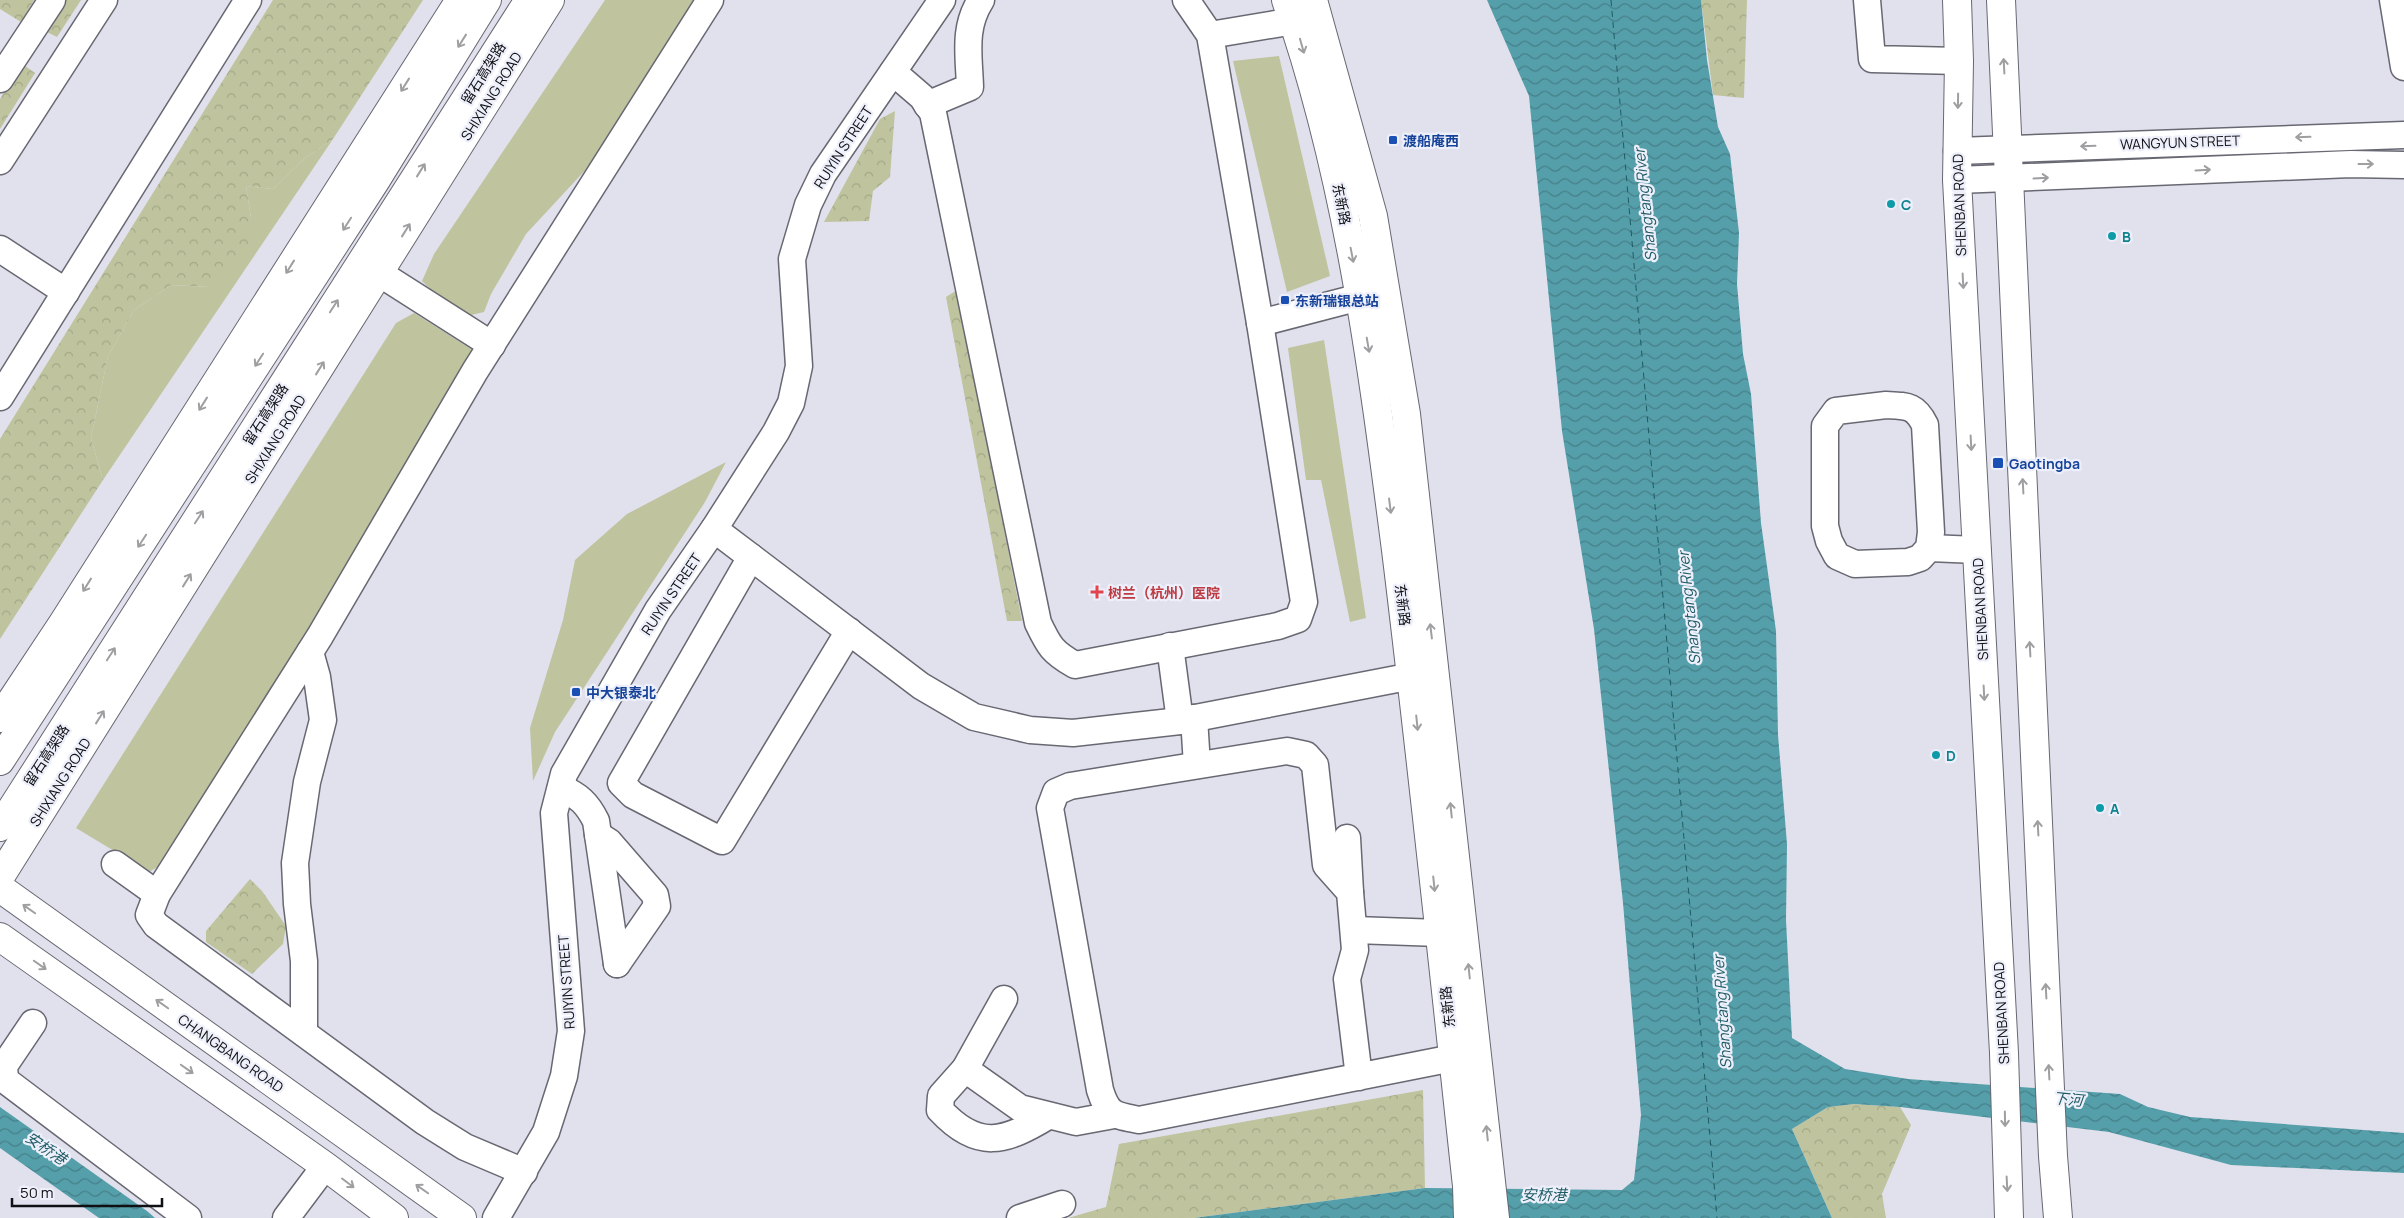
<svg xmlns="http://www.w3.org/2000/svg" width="2404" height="1218" viewBox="0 0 2404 1218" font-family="Manrope,'Noto Sans SC',sans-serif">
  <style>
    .grass { fill: #bfc49e }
    .forest { fill: url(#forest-crowns) }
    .water { fill: url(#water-waves) }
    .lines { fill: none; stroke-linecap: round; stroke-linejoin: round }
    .ferry { stroke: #1e5c65; stroke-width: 1; stroke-dasharray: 6 5; stroke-linecap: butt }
    .minor-casing { stroke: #676872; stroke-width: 29 }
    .major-casing { stroke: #676872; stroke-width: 30 }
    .highway-casing { stroke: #676872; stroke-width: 30 }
    .minor { stroke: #fff; stroke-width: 26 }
    .major { stroke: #fff; stroke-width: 28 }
    .highway { stroke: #fff; stroke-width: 28 }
    .oneway { stroke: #9f9fa1 }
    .transit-dot { fill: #1a4fb4; stroke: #edeffa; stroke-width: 2 }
    .culture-dot { fill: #0f9aa8; stroke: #edeffa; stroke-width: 2 }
    .health-dot { fill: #e0444e; stroke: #edeffa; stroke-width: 2 }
    .labels { text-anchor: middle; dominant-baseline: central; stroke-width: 4.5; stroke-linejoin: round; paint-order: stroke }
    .street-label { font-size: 14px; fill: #0f1013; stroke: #edeffa }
    .transit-label { font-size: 14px; font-weight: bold; fill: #164399; stroke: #edeffa; text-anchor: start }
    .culture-label { font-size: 14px; font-weight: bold; fill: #0d838f; stroke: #edeffa; text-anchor: start }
    .health-label { font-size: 14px; font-weight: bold; fill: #be3a42; stroke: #edeffa; text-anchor: start }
    .water-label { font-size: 15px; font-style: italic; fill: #1e5c65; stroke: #edeffa }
  </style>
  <defs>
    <pattern id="forest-crowns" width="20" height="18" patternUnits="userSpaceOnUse" patternTransform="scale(1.25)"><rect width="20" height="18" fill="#bfc49e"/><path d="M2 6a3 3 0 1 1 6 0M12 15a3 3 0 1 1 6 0" fill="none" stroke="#a3a787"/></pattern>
    <pattern id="water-waves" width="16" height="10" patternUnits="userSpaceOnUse" patternTransform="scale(1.25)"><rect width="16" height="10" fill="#559faa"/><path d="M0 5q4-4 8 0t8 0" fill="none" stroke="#458089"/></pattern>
  </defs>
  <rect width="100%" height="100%" fill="#e0e1ed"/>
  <!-- grass -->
  <g class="grass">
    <polygon points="605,0 706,0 590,165 526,234 491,294 484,312 467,316 437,296 422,281 434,254"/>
    <polygon points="1279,56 1330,276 1287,292 1233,61"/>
    <polygon points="333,139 103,480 91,438 108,356 134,310 171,285 209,287 251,218 246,186 273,189 304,159"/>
    <polygon points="414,313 473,350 419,461 164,863 149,872 76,828 396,323"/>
    <polygon points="1324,340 1366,618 1350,622 1321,480 1306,480 1288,348"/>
    <polygon points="726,462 705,502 555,732 533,781 530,728 563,620 575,560 627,514"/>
  </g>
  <!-- forest -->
  <g class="forest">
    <polygon points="0,0 34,0 21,22 0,9"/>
    <polygon points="64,0 81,0 57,37 45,31"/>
    <polygon points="273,0 423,0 333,139 304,159 273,189 246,186 251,218 248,253 209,287 171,285 134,310 108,356 91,438 103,480 0,639 0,439"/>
    <polygon points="1701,0 1747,0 1744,98 1713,95"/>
    <polygon points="21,63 35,73 0,129 0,99"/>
    <polygon points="895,111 890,177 873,191 869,221 824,222 880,119"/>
    <polygon points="957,290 1022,621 1007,621 946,297"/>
    <polygon points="250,879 262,891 286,926 283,944 252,974 206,942 206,931"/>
    <polygon points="1423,1090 1425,1188 1194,1218 1068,1218 1106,1207 1119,1144"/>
    <polygon points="1854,1104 1900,1107 1911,1125 1882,1194 1886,1218 1832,1218 1792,1129 1828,1107"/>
  </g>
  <!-- water -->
  <g class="water">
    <polygon points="1487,0 1701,0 1707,60 1718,127 1730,154 1739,233 1737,284 1743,354 1751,394 1761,523 1776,631 1778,735 1787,844 1786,920 1792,1038 1845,1069 1908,1079 2120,1094 2148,1107 2190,1117 2404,1133 2404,1173 2231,1165 2109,1132 1900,1107 1854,1104 1828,1107 1792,1129 1832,1218 1194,1218 1425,1188 1622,1190 1634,1180 1641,1115 1623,903 1594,629 1562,431 1529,96"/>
    <polygon points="0,1107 147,1211 155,1218 99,1218 0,1148"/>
  </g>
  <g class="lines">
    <!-- ferry -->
    <polyline class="ferry" points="1611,0 1717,1218"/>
    <!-- minor casing -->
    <g class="minor-casing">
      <g id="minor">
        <polyline points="1867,0 1872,59 1959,61"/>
        <polyline points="2393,0 2404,67"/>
        <polyline points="1210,35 1294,21"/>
        <path d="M893,72l29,25 11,16 105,510c11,23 14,29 37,42l203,-39 20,-7 6,-17 -44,-279 -50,-288 -24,-35"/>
        <polyline points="0,79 52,0"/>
        <path d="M927,105l43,-18c-1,-32 -7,-59 11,-87"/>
        <polyline points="1957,151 2404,135"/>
        <polyline points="0,161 104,0"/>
        <polyline points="1957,180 2351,164 2404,165"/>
        <polyline points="0,249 66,292"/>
        <polyline points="379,273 492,345"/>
        <polyline points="1260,323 1360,297"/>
        <polyline points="0,397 248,0"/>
        <path d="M1886,405c21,1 29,0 39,20l6,107 -2,16 -9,10 -12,4 -53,2 -18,-8 -8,-15 -4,-15v-100l11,-15z"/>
        <polyline points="714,529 921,686 974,717 1030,730 1073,733 1180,721 1433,672"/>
        <polyline points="1929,548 1977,550"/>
        <polyline points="751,557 621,783 633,795 722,841 849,631"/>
        <polyline points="1170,646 1180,721"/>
        <polyline points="1194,718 1197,765"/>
        <path d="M561,788c18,8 26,15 35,33l21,143"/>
        <polyline points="598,835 609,842 655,895 657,906 617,964"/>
        <polyline points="1347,838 1350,892"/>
        <polyline points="115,864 157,894"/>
        <polyline points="1355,930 1439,933"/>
        <path d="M1004,999l-39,70 -24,27 -1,14c38,41 65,32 108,6"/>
        <polyline points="33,1023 4,1066 5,1080 188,1218"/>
        <polyline points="304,1033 304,961 297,904 295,863 307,782 323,720 317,677 310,652"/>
        <polyline points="965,1069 1020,1108 1076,1122 1114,1115"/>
        <path d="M1359,1077l-12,-98 8,-29 -5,-58 -24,-27 -11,-100 -9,-10 -19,-4 -217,35 -14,6 -6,16 50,282c8,26 15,25 39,30l314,-62"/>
        <polyline points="524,1172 465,1147 425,1122 156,925 149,915 157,894 320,636 475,371 710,0"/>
        <polyline points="286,1218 325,1166"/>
        <polyline points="496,1218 546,1132 564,1076 571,1031 554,813 564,774 658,610 714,529 776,432 791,403 799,366 792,259 808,205 823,174 942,0"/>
        <polyline points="1020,1218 1062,1204"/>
      </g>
    </g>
    <!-- major casing -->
    <g class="major-casing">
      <g id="major">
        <path d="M1286,0c62,177 86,364 110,550 26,211 48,424 71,636l1,32"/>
        <polyline points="1313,0 1373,216 1406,414 1495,1218"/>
        <polyline points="1957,0 1959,61 1957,180 2004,1053 2009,1218"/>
        <polyline points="2001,0 2053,1156 2058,1218"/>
        <polyline points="0,718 63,623 460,0"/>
        <polyline points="0,877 550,0"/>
        <polyline points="0,888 462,1218"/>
        <polyline points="0,937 325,1166 394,1218"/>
      </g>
    </g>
    <!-- highway casing -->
    <g class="highway-casing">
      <g id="highway">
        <polyline points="0,761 376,180 487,0"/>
        <polyline points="0,827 529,0"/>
      </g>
    </g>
    <!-- minor -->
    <use href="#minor" class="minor"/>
    <!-- major -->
    <use href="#major" class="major"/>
    <!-- highway -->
    <use href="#highway" class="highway"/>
  </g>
  <!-- one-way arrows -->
  <defs><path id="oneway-shaft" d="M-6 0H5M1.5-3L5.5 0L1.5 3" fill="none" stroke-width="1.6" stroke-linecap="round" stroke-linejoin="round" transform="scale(1.25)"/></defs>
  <g class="oneway">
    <use href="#oneway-shaft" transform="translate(462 41) rotate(122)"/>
    <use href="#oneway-shaft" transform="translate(1302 46) rotate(74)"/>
    <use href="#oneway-shaft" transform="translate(2004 66) rotate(-93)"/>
    <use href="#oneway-shaft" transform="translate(405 85) rotate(122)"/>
    <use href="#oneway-shaft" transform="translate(1958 101) rotate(91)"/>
    <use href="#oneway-shaft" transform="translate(2303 137) rotate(178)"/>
    <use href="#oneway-shaft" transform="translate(2088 146) rotate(178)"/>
    <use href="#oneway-shaft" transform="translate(2366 164)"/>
    <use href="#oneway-shaft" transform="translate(421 170) rotate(-58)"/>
    <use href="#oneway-shaft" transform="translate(2203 170) rotate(-3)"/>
    <use href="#oneway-shaft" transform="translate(2041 178) rotate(-3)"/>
    <use href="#oneway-shaft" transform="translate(347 224) rotate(123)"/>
    <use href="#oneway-shaft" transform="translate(406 230) rotate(-58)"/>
    <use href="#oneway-shaft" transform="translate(1352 255) rotate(79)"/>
    <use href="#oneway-shaft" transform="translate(290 267) rotate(122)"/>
    <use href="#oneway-shaft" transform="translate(1963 281) rotate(87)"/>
    <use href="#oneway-shaft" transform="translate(334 306) rotate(-57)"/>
    <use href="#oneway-shaft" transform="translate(1368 345) rotate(80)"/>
    <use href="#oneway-shaft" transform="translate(259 360) rotate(123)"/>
    <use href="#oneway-shaft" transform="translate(320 368) rotate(-58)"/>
    <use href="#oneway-shaft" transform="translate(203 404) rotate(122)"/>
    <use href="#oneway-shaft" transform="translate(1971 443) rotate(87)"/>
    <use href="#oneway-shaft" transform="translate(2023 486) rotate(-93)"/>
    <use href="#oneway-shaft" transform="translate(1390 506) rotate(83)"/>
    <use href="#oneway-shaft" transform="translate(199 517) rotate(-57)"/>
    <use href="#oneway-shaft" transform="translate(142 541) rotate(123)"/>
    <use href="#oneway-shaft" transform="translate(187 580) rotate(-58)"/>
    <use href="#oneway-shaft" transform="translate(87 585) rotate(122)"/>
    <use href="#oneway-shaft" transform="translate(1431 631) rotate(-97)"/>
    <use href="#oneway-shaft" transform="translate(2030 649) rotate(-93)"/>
    <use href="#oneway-shaft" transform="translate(111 654) rotate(-57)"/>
    <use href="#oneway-shaft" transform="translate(1984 693) rotate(87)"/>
    <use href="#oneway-shaft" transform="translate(100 717) rotate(-58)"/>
    <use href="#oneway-shaft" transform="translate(1417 723) rotate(84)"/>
    <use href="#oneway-shaft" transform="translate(1451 810) rotate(-96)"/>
    <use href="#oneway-shaft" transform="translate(2038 828) rotate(-93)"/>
    <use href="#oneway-shaft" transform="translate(1434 884) rotate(84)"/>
    <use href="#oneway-shaft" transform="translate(29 909) rotate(-145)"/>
    <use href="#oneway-shaft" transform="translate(40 965) rotate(35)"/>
    <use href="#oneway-shaft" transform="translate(1469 971) rotate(-96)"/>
    <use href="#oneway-shaft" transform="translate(2046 991) rotate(-93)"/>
    <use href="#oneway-shaft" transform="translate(162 1004) rotate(-145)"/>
    <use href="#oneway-shaft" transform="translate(187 1069) rotate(35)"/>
    <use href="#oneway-shaft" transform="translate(2049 1072) rotate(-93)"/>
    <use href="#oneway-shaft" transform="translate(2005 1119) rotate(89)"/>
    <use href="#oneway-shaft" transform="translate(1487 1133) rotate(-96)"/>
    <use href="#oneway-shaft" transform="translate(348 1183) rotate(37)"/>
    <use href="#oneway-shaft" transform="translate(2007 1184) rotate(87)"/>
    <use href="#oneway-shaft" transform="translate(422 1189) rotate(-145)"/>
  </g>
  <!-- markers -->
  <g class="transit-dot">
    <rect x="1388" y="135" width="10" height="10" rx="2.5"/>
    <rect x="1280" y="295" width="10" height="10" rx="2.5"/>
    <rect x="1992" y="457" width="12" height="12" rx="2.5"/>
    <rect x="571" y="687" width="10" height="10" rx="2.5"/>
  </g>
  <g class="culture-dot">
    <circle cx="1891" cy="204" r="5"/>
    <circle cx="2112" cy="236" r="5"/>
    <circle cx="1936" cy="755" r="5"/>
    <circle cx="2100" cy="808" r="5"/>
  </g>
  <path class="health-dot" d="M1094.5 584.5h5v5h5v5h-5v5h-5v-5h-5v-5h5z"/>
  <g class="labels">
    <!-- street labels -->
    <g class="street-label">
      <text transform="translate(483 73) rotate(-58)">留石高架路</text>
      <text transform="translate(491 96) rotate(-58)">SHIXIANG ROAD</text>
      <text transform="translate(2180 142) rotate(-2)">WANGYUN STREET</text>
      <text transform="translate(843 147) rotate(-57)">RUIYIN STREET</text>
      <text transform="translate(1342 204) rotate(79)">东新路</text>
      <text transform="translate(1959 205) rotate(-92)">SHENBAN ROAD</text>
      <text transform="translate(265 414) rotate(-57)">留石高架路</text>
      <text transform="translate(275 439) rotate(-58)">SHIXIANG ROAD</text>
      <text transform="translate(671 594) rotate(-56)">RUIYIN STREET</text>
      <text transform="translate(1403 605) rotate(83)">东新路</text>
      <text transform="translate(1980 609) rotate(-93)">SHENBAN ROAD</text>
      <text transform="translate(46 755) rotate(-57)">留石高架路</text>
      <text transform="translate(60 782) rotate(-58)">SHIXIANG ROAD</text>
      <text transform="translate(566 982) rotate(-94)">RUIYIN STREET</text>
      <text transform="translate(1447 1007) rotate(-96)">东新路</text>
      <text transform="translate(2001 1013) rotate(-93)">SHENBAN ROAD</text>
      <text transform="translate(231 1053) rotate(35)">CHANGBANG ROAD</text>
    </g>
    <!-- transit labels -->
    <g class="transit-label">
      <text x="1403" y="140">渡船庵西</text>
      <text x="1295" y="300">东新瑞银总站</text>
      <text x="2009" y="463">Gaotingba</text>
      <text x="586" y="692">中大银泰北</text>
    </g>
    <!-- culture labels -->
    <g class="culture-label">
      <text x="1901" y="204">C</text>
      <text x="2122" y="236">B</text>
      <text x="1946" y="755">D</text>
      <text x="2110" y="808">A</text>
    </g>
    <!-- health labels -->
    <g class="health-label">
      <text x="1108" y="592">树兰（杭州）医院</text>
    </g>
    <!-- water labels -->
    <g class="water-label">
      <text transform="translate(1645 205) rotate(-96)">Shangtang River</text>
      <text transform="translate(1689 608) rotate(-96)">Shangtang River</text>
      <text transform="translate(1722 1012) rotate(-94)">Shangtang River</text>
      <text transform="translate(2068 1099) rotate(6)">下河</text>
      <text transform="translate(46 1148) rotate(34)">安桥港</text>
      <text x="1544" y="1194">安桥港</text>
    </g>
  </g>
  <!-- scale -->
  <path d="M12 1198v8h150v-8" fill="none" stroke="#0f1013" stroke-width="2.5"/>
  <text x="20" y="1198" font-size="15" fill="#0f1013" stroke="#edeffa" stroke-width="4" paint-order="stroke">50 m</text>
</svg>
